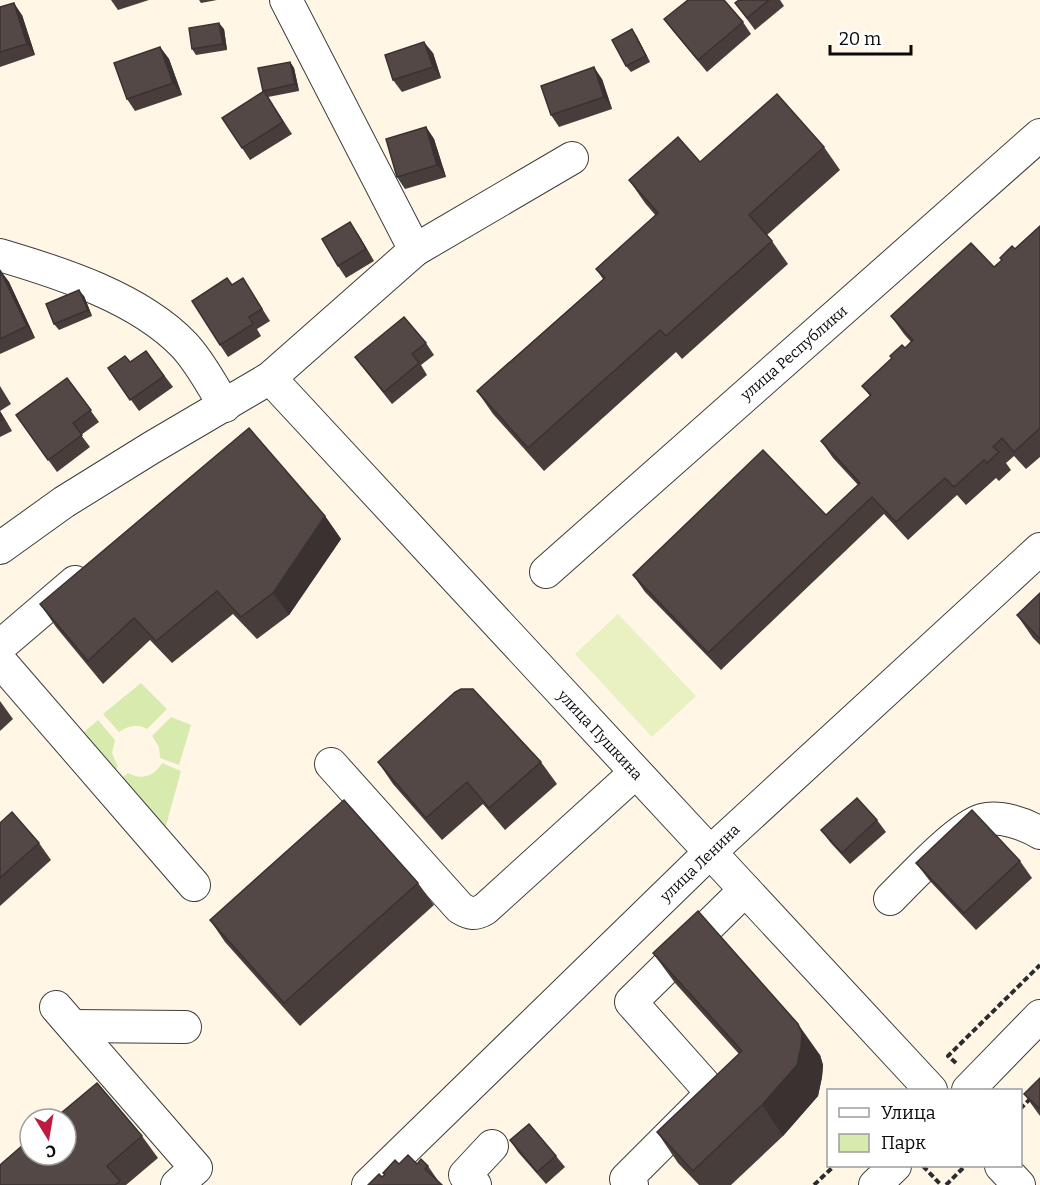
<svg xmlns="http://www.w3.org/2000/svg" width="1040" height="1185" viewBox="0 0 1040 1185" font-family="Bitter,serif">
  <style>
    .green { fill: #d8ebaf }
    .pitch { fill: #e9f1c1 }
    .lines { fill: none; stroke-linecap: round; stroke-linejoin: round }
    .minor-casing { stroke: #3d3d3d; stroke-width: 34 }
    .path { stroke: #2c2c2c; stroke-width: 4; stroke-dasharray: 6 3; stroke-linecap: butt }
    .minor { stroke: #fff; stroke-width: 32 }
    .wall { fill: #473e3c }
    .shaded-wall { fill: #3a3231 }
    .building { fill: #534846; stroke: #3a3231; stroke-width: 1.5 }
    .labels { text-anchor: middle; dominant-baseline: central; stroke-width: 6; stroke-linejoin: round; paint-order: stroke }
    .street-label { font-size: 15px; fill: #0a0a0a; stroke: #fff }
  </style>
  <rect width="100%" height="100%" fill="#fff6e6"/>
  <!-- green -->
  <g class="green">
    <path d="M141,683l26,26 -20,20c-10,-6 -19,-3 -28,3l-16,-18z"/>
    <polygon points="171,717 191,725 179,765 160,758 159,747 152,736"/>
    <polygon points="98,720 115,740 112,753 118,767 110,775 76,739"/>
    <path d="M162,763l19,8 -17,62 -46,-52 10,-8c13,7 26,4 34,-10z"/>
  </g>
  <!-- pitch -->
  <polygon class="pitch" points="618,614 696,696 652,737 575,654"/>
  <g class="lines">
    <!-- minor casing -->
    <g class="minor-casing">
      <g id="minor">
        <polyline points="415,250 572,158"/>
        <path d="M0,255c61,18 139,43 184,90 17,18 28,41 41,61"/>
        <polyline points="270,378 931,1090"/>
        <polyline points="0,548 64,502 151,448 270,378 415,250 286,0"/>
        <polyline points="546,572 1040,135"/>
        <polyline points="0,646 75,582"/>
        <polyline points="0,661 194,885"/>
        <path d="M331,764l129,144c10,6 15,7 25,1l150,-136"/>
        <path d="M890,899c19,-19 69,-73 92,-79 18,-5 43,4 58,13"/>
        <polyline points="56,1007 196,1168 177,1185"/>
        <polyline points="73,1026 185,1027"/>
        <polyline points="968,1090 1040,1016"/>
        <polyline points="1001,1166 1019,1185"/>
        <polyline points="368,1185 705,857 1040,549"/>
        <polyline points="475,1185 465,1175 492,1146"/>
        <polyline points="632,1185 626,1179 712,1093 631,1002 745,890"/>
        <polyline points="875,1185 895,1166"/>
      </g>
    </g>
    <!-- path -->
    <g class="path">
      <polyline points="956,1063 948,1056 1040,965"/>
      <polyline points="1020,1109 1032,1097"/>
      <polyline points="923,1166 941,1185"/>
      <polyline points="814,1185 834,1166"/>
      <polyline points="946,1185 965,1166"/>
    </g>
    <!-- minor -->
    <use href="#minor" class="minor"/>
  </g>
  <!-- wall -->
  <g class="wall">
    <polygon points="111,0 149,0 118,10"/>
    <polygon points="199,0 217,0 201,3"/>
    <polygon points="739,0 780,0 784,6 755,30 735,3"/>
    <polygon points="0,7 22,15 35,55 0,67"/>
    <polygon points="664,19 743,22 751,34 707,72 673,31"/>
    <polygon points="224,29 227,50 196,55 192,49"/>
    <polygon points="636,35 650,62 631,72 626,66"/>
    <polygon points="160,47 169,59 182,95 135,111 127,99"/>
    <polygon points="433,53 441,78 402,92 393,80"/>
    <polygon points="290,62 294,68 299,91 268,97 292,134 250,160 242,148 263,92"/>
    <polygon points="602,79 612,109 559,127 551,115"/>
    <polygon points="426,127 434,139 446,177 405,189 397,177"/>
    <polygon points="824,147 840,170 767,235 772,241 788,264 682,359 676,352 544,471 493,414 477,391 603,279 596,269 656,216 645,203 629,180 700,162"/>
    <polygon points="1040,226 1040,457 1026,469 1014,456 1006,463 1011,470 999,481 996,478 966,505 957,495 908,540 884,514 721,670 645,592 633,575 826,515 858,485 833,458 821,441 870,396 862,386 892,359 890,356 905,348 911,342 904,334 891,316 994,267"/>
    <polygon points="358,234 374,261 346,278 338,266"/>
    <polygon points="0,270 9,282 35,338 0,354"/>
    <polygon points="243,278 270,321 257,329 261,336 228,357 220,345 232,285"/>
    <polygon points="84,296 92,316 59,330 54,324"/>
    <polygon points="426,343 434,355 421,365 427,375 392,404 364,369 355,357"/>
    <polygon points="146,351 173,387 139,411 108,368 130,362"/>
    <polygon points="67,378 99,422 81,435 90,447 57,472 16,415"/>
    <polygon points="0,386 11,404 0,411 12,431 0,437"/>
    <polygon points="325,516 341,539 289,615 257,639 233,614 172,663 150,640 103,684 56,627 40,604"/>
    <polygon points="1040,593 1040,645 1033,638 1017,615"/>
    <polygon points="0,701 13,719 0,731"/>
    <polygon points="378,762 541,762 557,784 505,830 483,804 442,840 393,784"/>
    <polygon points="877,820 886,832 850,864 830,842 821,830"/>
    <polygon points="0,823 39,843 51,860 0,906"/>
    <polygon points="1020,861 1032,878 976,930 929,880 916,863"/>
    <polygon points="418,883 434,905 300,1026 225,942 210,920"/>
    <polygon points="653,953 820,1055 823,1065 822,1077 818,1096 783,1136 731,1185 699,1185 678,1163 657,1132 739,1054 675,983"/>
    <polygon points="1024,1094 1040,1109 1040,1116"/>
    <polygon points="142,1136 158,1158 126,1185 0,1185"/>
    <polygon points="510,1140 556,1156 565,1167 546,1184 518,1152"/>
    <polygon points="399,1164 417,1164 428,1166 439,1182 382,1177 385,1175 383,1173"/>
  </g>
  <!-- shaded-wall -->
  <g class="shaded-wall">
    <polygon points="14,3 22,15 35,55 27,44"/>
    <polygon points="219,23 224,29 227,50 223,44"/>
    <polygon points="632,29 636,35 650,62 646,56"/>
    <polygon points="424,42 433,53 441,78 433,67"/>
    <polygon points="160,47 169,59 182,95 173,83"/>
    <polygon points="290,62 294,68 299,91 295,84"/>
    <polygon points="594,67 602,79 612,109 604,97"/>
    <polygon points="426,127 434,139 446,177 437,165"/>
    <polygon points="350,222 358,234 374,261 366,249"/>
    <polygon points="0,270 9,282 35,338 27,326"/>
    <polygon points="79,290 84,296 92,316 88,310"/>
    <polygon points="0,411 12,431 0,413"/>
    <polygon points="325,516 341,539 289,615 273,593"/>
    <polygon points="798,1024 820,1055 823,1065 822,1077 818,1096 783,1136 762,1105"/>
  </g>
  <!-- building -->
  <g class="building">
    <polygon points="688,0 724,0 743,22 698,60 664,19"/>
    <polygon points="739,0 769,0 747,18 735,3"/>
    <polygon points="14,3 27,44 0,52 0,7"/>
    <polygon points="219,23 223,44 192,49 189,28"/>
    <polygon points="632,29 646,56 626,66 612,40"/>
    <polygon points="424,42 433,67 393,80 385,55"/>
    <polygon points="160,47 173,83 127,99 114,63"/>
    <polygon points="290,62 295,84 263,91 258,68"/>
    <polygon points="594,67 604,97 551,115 541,86"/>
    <polygon points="264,91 283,122 242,148 222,118"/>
    <polygon points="777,94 824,147 749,215 772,241 666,336 660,330 528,448 477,391 605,278 596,269 658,213 629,180 678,137 700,162"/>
    <polygon points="426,127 437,165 397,177 386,139"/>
    <polygon points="350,222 366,249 338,266 322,239"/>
    <polygon points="1040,226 1040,428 1014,452 1002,438 993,447 999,452 987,463 984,460 954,487 945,478 896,522 872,497 708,653 633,575 763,450 826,515 860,483 821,441 871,395 862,386 892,358 890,356 902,345 905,348 913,340 891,316 971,243 994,267 1002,260 1000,258 1012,246 1015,249"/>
    <polygon points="0,270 27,326 0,339"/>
    <polygon points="227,278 232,285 243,278 262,309 249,317 253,324 220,345 192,301"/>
    <polygon points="79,290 88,310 54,324 46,304"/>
    <polygon points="404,317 426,343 412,354 419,363 384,392 355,357"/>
    <polygon points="146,351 164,376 130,400 108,368 125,356 130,362"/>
    <polygon points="67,378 91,410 73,423 82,435 48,460 16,415"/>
    <polygon points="0,413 3,419 0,421"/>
    <polygon points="249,428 325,516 273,593 241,617 217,591 156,641 134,618 88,661 40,604"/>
    <polygon points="1040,593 1040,639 1017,615"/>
    <polygon points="461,689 473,689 541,762 489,808 467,782 426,818 378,762 455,692"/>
    <polygon points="857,798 877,820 842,853 821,830"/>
    <polygon points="344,800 418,883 284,1003 210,920"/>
    <polygon points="972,810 1020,861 964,913 916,863"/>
    <polygon points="12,812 39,843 0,878 0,823"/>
    <polygon points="698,911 798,1024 802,1034 801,1047 797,1065 762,1105 693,1171 657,1132 742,1051 653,953"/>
    <polygon points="1040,1078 1040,1109 1024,1094"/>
    <polygon points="97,1083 142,1136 107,1166 120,1181 115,1185 0,1185 0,1165 30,1139 30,1155 66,1155 66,1119 54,1119"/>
    <polygon points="529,1124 556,1156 537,1172 510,1140"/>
    <polygon points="408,1155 417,1164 421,1159 428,1166 425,1169 442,1185 368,1185 379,1174 382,1177 385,1174 383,1173 395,1160 399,1164"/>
  </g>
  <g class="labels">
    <!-- street labels -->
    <g class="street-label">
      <text transform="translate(794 353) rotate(-41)">улица Республики</text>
      <text transform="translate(600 735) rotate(47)">улица Пушкина</text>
      <text transform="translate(700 863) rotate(-44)">улица Ленина</text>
    </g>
  </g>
  <!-- legend -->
  <rect x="827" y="1089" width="195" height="78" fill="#ffffff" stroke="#9d9d9d" stroke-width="1.5"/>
  <rect x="839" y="1108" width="30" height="9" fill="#ffffff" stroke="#9d9d9d" stroke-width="1.5"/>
  <text x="881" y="1119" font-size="18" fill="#0a0a0a">Улица</text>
  <rect x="839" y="1134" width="30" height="18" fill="#d8ebaf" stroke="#9d9d9d" stroke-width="1.5"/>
  <text x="881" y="1149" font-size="18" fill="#0a0a0a">Парк</text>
  <!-- north arrow -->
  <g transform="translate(48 1137) rotate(169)"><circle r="28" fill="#ffffff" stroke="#9d9d9d" stroke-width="1.5"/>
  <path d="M0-4.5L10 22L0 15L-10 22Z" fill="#c01b3f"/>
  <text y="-9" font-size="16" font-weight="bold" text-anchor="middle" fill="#0a0a0a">С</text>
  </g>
  <!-- scale -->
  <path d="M830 45v9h81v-9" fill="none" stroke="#0a0a0a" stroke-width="3"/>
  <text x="839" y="45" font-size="18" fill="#0a0a0a" stroke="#ffffff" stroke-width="4.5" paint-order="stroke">20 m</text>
</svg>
